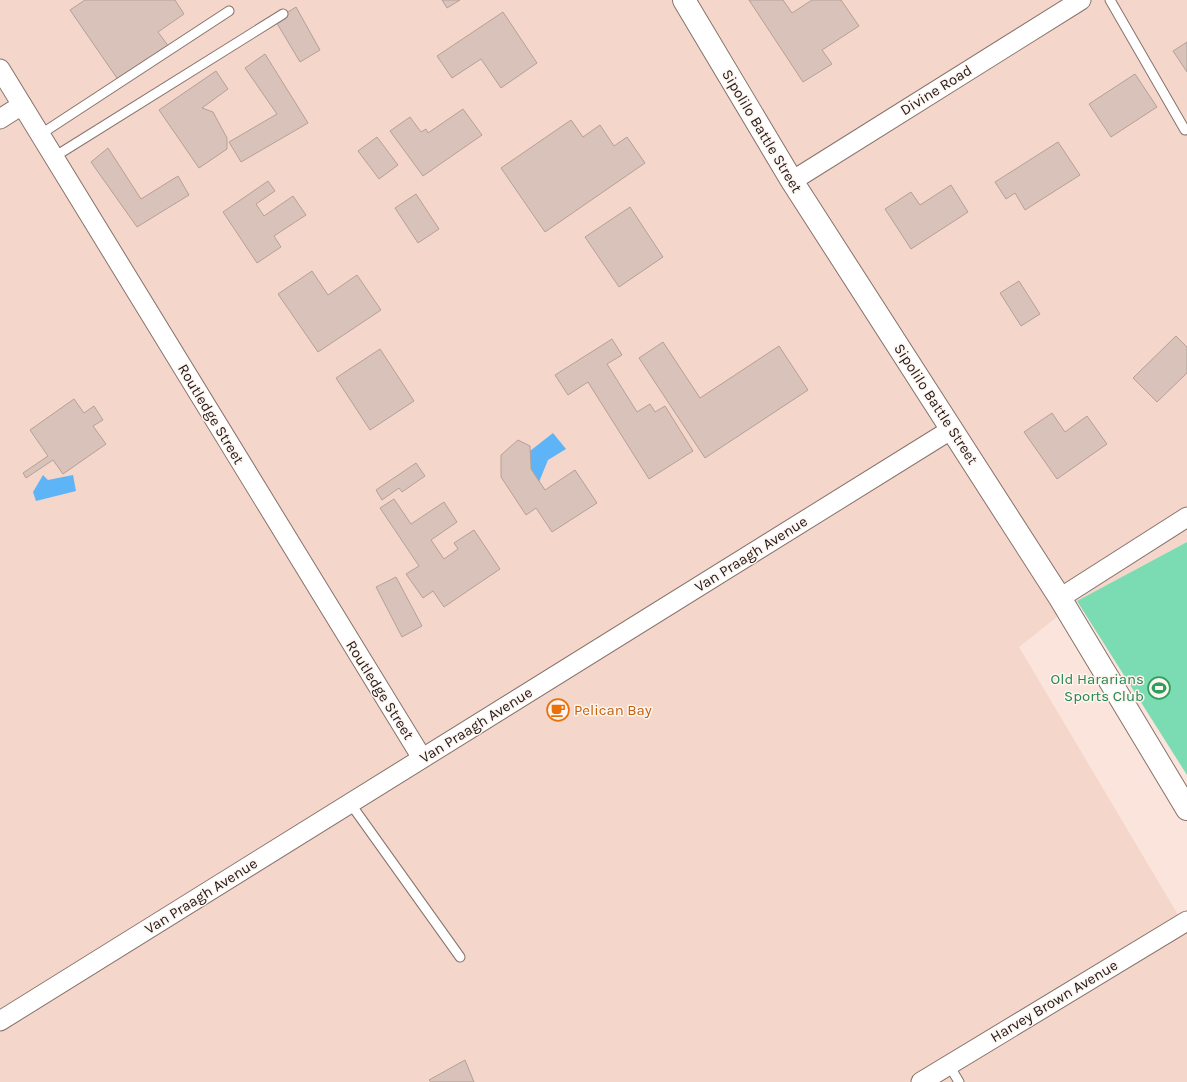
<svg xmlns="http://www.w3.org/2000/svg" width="1187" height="1082" viewBox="0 0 1187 1082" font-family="Karla,sans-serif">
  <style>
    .built { fill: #f5d6ca }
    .green { fill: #7bdcb3 }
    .water { fill: #5db5f8 }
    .building { fill: #d8c2b9; stroke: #b5a097 }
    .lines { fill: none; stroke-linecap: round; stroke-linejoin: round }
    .lane-casing { stroke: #87736b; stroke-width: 11 }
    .street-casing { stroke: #87736b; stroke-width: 21 }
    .secondary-casing { stroke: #87736b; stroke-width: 24 }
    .lane { stroke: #fff; stroke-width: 9 }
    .street { stroke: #fff; stroke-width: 19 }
    .secondary { stroke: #fff; stroke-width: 22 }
    .labels { text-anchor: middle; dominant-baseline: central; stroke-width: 3; stroke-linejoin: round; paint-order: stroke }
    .street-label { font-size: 15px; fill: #211916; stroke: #fef5f1 }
    .leisure-label { font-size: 15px; fill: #27864d; stroke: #fef5f1; text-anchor: end }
    .food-label { font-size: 15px; fill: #c56008; stroke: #fef5f1; text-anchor: start }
  </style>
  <rect width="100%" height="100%" fill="#fbe4db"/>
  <!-- built -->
  <polygon class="built" points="0,0 1187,0 1187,542 1077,601 1019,647 1187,930 1187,1082 0,1082"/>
  <!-- green -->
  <polygon class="green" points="1187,542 1187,775 1077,601"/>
  <!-- water -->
  <g class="water">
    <polygon points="553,433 566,449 548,460 539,482 531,469 530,451"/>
    <polygon points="43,475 48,480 73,475 76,491 36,501 33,492"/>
  </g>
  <!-- building -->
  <g class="building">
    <polygon points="85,0 175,0 184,14 158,32 169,47 119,81 70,10"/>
    <polygon points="442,0 460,0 447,8"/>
    <polygon points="749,0 783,0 792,13 812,0 841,0 859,26 822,50 832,64 803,82"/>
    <polygon points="296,7 320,50 300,62 275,20"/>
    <polygon points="503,12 537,63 501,88 481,59 452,78 437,56"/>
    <polygon points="1187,42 1187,72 1173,51"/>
    <polygon points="265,54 308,123 241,162 229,142 277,114 245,68"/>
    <polygon points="216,71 228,89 202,108 213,112 227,138 227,149 199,168 159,110"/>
    <polygon points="1135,74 1157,107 1111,137 1089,104"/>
    <polygon points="463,109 482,135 423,176 390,131 410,117 421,132 426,129 428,133"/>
    <polygon points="571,120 583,137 600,125 614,146 627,137 645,163 545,232 501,168"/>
    <polygon points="377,137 398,165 379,179 358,151"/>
    <polygon points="1058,142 1080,175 1025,210 1015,193 1006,199 995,182"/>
    <polygon points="108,148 141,199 178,176 189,195 137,227 91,162"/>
    <polygon points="268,181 275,191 256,204 264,216 293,196 306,215 274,236 281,247 257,263 223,212"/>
    <polygon points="951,185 968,212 911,249 885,209 911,192 920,205"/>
    <polygon points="416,194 439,229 418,243 395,208"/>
    <polygon points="630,207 663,257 619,287 585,237"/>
    <polygon points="312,271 328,295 357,275 381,310 318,352 278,294"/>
    <polygon points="1019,281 1040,314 1021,326 1000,293"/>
    <polygon points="1176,336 1187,347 1187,373 1157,402 1133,378"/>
    <polygon points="612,339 622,355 607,364 637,412 650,404 655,412 665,406 693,451 649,479 588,382 568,395 555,375"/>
    <polygon points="663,342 700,398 779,346 808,390 705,458 639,358"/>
    <polygon points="380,349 414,401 370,430 336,378"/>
    <polygon points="74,399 84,413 94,406 103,420 93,426 106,444 63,474 53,460 26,478 23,473 48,456 30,430"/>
    <polygon points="1052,413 1065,432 1087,416 1107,444 1057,479 1024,432"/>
    <polygon points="518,440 530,446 531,469 545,490 575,470 597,503 552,532 536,508 526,515 501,477 501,455"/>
    <polygon points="416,463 425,476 402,492 399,488 382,500 376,490"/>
    <polygon points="394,499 411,524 444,502 457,522 431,540 444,559 458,549 454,543 474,530 500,569 444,607 433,591 423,598 406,574 419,566 380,508"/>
    <polygon points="396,577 422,626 402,637 376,587"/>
    <polygon points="465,1060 474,1082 431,1082 429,1080"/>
  </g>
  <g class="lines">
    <!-- lane casing -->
    <g class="lane-casing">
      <g id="lane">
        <polyline points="1110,0 1185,130"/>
        <polyline points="41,134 229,11"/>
        <polyline points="54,157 283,14"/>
        <polyline points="350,803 460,957"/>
        <polyline points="949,1065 959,1082"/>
      </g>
    </g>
    <!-- street casing -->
    <g class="street-casing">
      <g id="street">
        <polyline points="0,69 422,758"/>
        <polyline points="0,119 22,105"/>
        <polyline points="792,181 1081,0"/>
        <polyline points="1060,598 1187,517"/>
        <polyline points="0,1021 952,429"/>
        <polyline points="921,1082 1187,921"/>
      </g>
    </g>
    <!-- secondary casing -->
    <g class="secondary-casing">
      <polyline id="secondary" points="684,0 792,181 1060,598 1187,809"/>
    </g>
    <!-- lane -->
    <use href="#lane" class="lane"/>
    <!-- street -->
    <use href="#street" class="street"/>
    <!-- secondary -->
    <use href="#secondary" class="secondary"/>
  </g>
  <!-- icons -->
  <defs>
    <g id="stadium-ring" transform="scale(1.15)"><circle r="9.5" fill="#fef5f1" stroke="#2e9e5b" stroke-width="1.5"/><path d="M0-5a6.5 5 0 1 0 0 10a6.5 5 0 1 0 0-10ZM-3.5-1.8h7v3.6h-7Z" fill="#2e9e5b"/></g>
    <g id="cafe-ring" transform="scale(1.15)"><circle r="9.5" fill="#fef5f1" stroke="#e8710a" stroke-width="1.5"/><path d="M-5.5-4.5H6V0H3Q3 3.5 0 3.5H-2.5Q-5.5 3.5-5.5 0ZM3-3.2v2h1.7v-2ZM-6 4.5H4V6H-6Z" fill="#e8710a"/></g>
  </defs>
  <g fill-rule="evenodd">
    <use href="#stadium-ring" x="1159" y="688"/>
    <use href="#cafe-ring" x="558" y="710"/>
  </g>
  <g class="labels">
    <!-- street labels -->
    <g class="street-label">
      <text transform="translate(936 90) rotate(-32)">Divine Road</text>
      <text transform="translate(762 131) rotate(59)">Sipolilo Battle Street</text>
      <text transform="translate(936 404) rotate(57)">Sipolilo Battle Street</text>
      <text transform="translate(211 414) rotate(59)">Routledge Street</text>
      <text transform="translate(751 554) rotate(-32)">Van Praagh Avenue</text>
      <text transform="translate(380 690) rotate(58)">Routledge Street</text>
      <text transform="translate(476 725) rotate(-32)">Van Praagh Avenue</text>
      <text transform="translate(201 896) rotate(-32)">Van Praagh Avenue</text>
      <text transform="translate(1054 1001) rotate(-31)">Harvey Brown Avenue</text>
    </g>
    <!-- leisure labels -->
    <g class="leisure-label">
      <text x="1144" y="679">Old Hararians<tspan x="1144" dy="17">Sports Club</tspan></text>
    </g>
    <!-- food labels -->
    <g class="food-label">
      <text x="574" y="710">Pelican Bay</text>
    </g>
  </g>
</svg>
